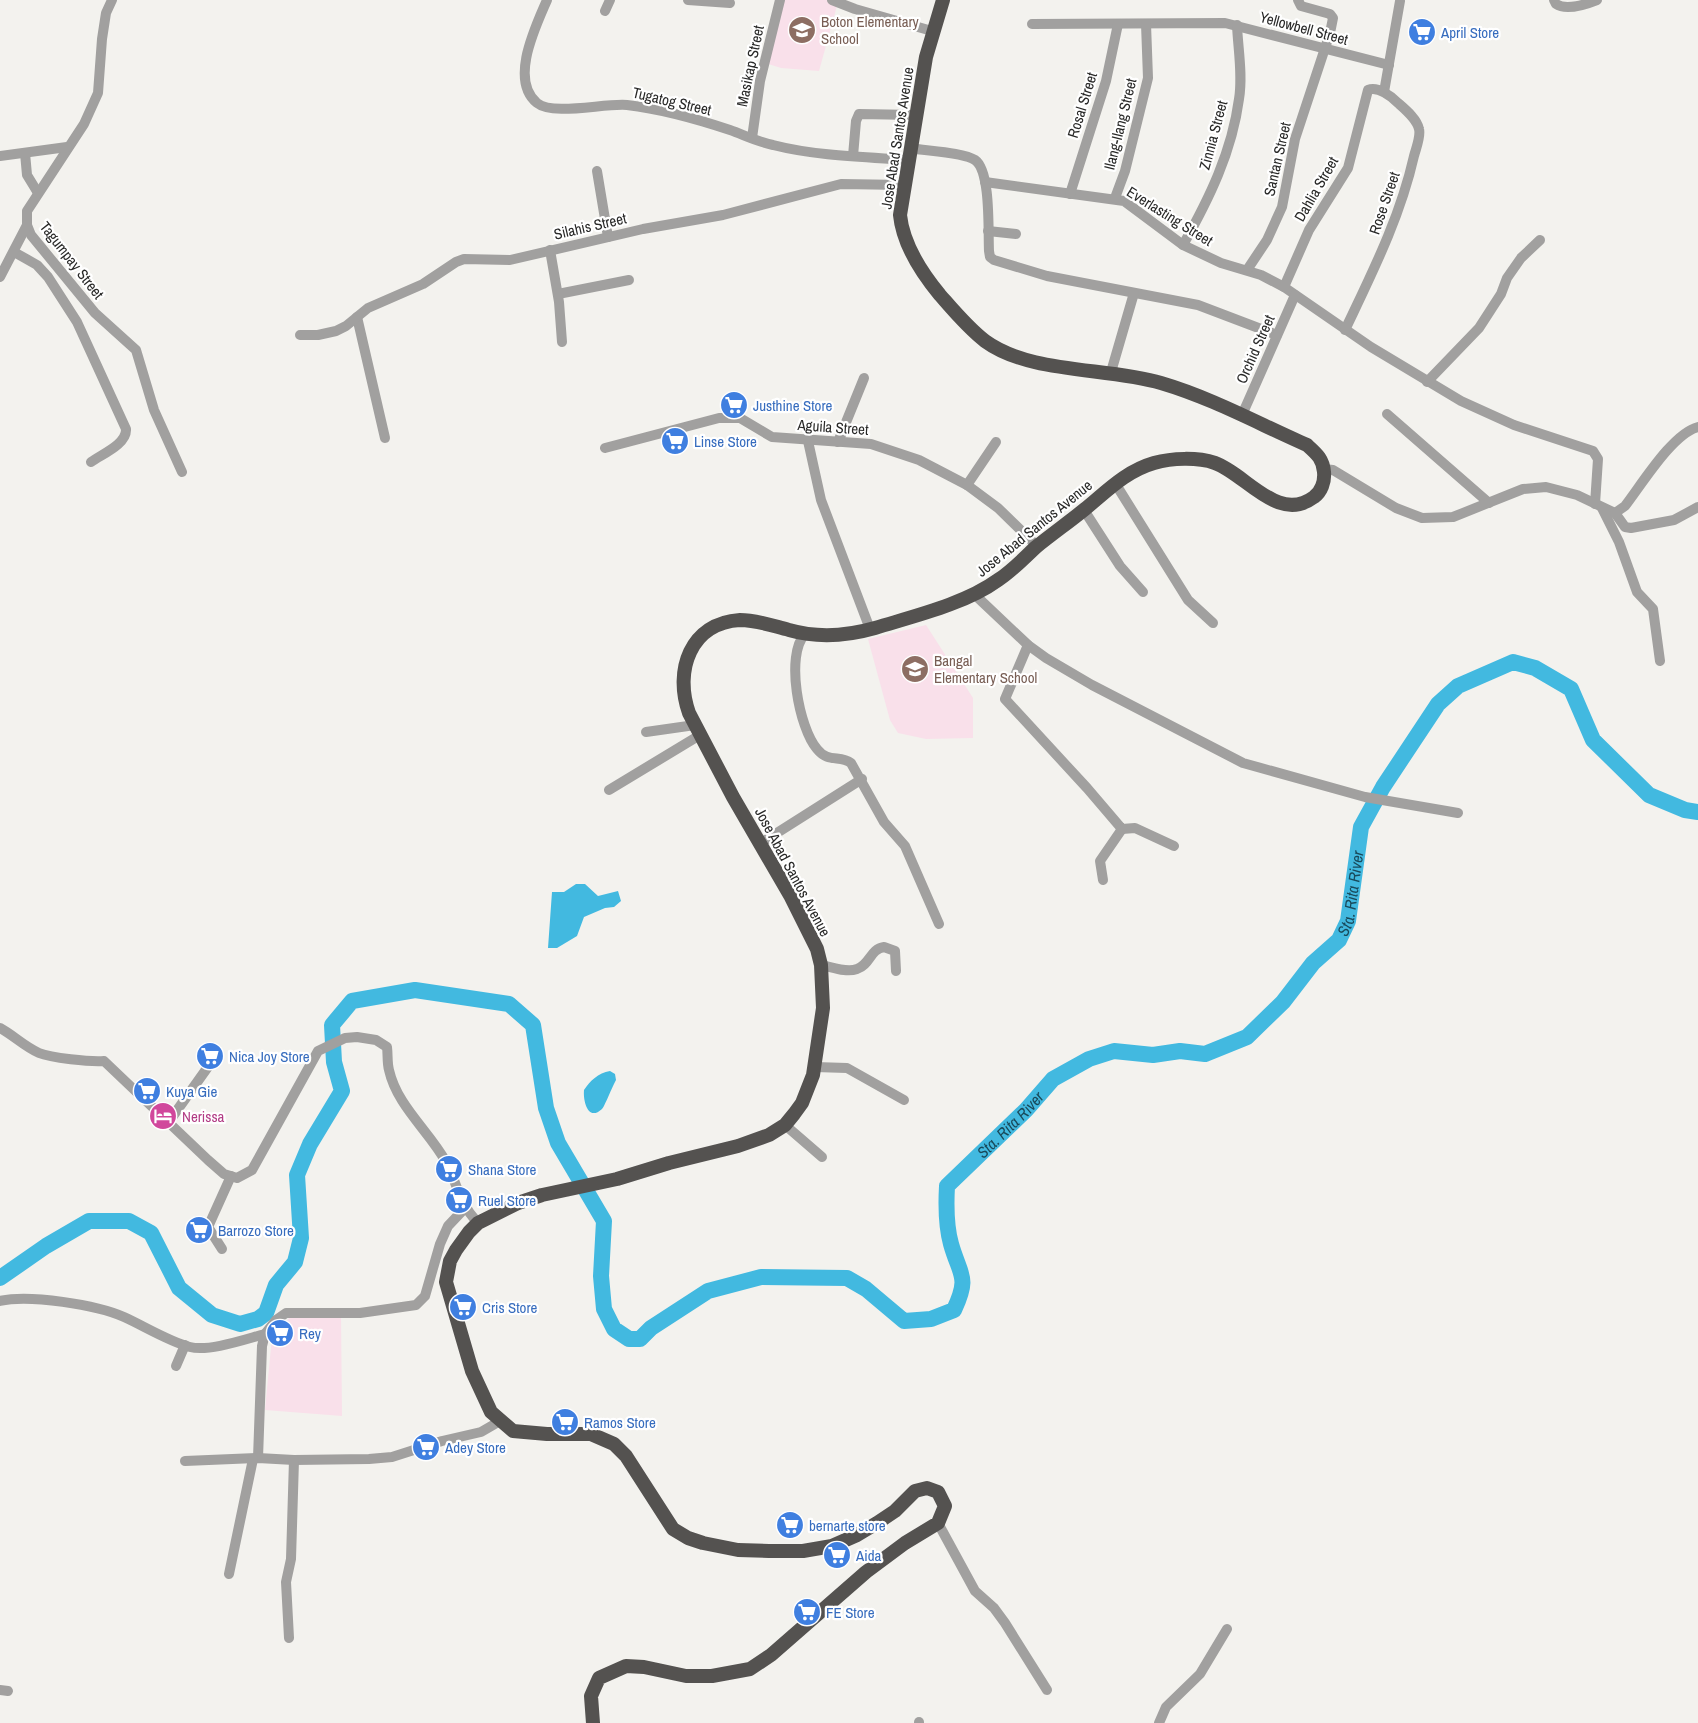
<svg xmlns="http://www.w3.org/2000/svg" width="1698" height="1723" viewBox="0 0 1698 1723" font-family="'Archivo Narrow',sans-serif">
  <style>
    .education { fill: #f9e0ea }
    .water { fill: #42b9e0 }
    .lines { fill: none; stroke-linecap: round; stroke-linejoin: round }
    .river { stroke: #42b9e0; stroke-width: 16 }
    .minor { stroke: #a1a09f; stroke-width: 10 }
    .trunk { stroke: #545250; stroke-width: 14 }
    .labels { text-anchor: middle; dominant-baseline: central; stroke-width: 4.5; stroke-linejoin: round; paint-order: stroke }
    .education-label { font-size: 15px; fill: #785e54; stroke: #fff; text-anchor: start }
    .street-label { font-size: 15px; fill: #292928; stroke: #fff }
    .shop-label { font-size: 15px; fill: #366cbe; stroke: #fff; text-anchor: start }
    .hotel-label { font-size: 15px; fill: #b23c85; stroke: #fff; text-anchor: start }
    .water-label { font-size: 16px; font-style: italic; fill: #194a5b; stroke: #fff }
  </style>
  <rect width="100%" height="100%" fill="#f3f2ee"/>
  <!-- education -->
  <g class="education">
    <polygon points="781,0 832,0 838,2 819,71 781,68 765,63"/>
    <polygon points="926,625 973,698 973,738 926,739 898,733 890,720 868,639"/>
    <polygon points="292,1315 341,1317 342,1416 265,1410 272,1337"/>
  </g>
  <!-- water -->
  <g class="water">
    <polygon points="576,884 585,884 598,896 618,891 621,901 614,907 605,908 584,917 577,936 557,948 548,948 552,892 564,892"/>
    <path d="M610,1071l5,3 1,6c-3,5 -12,28 -14,29 -14,13 -19,-8 -18,-19 6,-9 14,-17 26,-19z"/>
  </g>
  <g class="lines">
    <!-- river -->
    <path class="river" id="s1" d="M0,1278l46,-32 43,-25h40l22,12 28,55 33,27 28,9 18,-5 8,-6 10,-28 19,-23 6,-24 -4,-63 13,-31 32,-53 -8,-29 -2,-37 20,-24 63,-11 94,14 24,21 13,83 12,35 46,78 -3,55 3,33 10,20 15,10h11l11,-11 57,-37 53,-14 86,1 19,11 38,32 27,-2 23,-9c16,-34 6,-34 -3,-66 -5,-18 -5,-40 -4,-58l79,-76 27,-31 36,-20 25,-8 39,4 27,-4 25,3 42,-17 36,-35 30,-39 26,-23 9,-19 13,-94 22,-40 55,-83 20,-18 55,-24 22,6 36,21 22,51 56,55 36,15 13,2"/>
    <!-- minor -->
    <g class="minor">
      <polyline points="112,0 106,13 102,39 98,93 84,124 27,211 27,225 31,235 95,313 136,350 154,410 182,472"/>
      <path d="M547,0c-11,26 -38,80 -10,103 16,13 67,0 90,2 34,4 70,14 103,25 14,5 28,12 43,15 43,11 91,12 135,15"/>
      <polyline points="688,0 730,3"/>
      <polyline points="832,0 855,9 932,31"/>
      <path d="M1554,0l2,4c10,7 31,0 41,-4"/>
      <polyline points="605,11 610,0"/>
      <polyline points="1032,24 1225,23 1389,65"/>
      <polyline points="1384,92 1400,1"/>
      <polyline points="752,138 760,81 780,0"/>
      <path d="M910,148c15,3 53,4 65,12 16,11 13,71 14,91l1,6 4,3 53,16 151,29 79,30"/>
      <polyline points="25,153 27,175 38,193"/>
      <polyline points="0,156 67,147"/>
      <polyline points="853,156 856,121 859,114 915,115"/>
      <polyline points="597,171 608,237"/>
      <polyline points="985,182 1124,201 1183,245 1221,263 1261,275 1284,287 1371,347 1461,401 1514,425 1593,451 1598,459 1595,504"/>
      <polyline points="1070,194 1106,81 1118,24"/>
      <polyline points="1115,198 1125,171 1148,78 1146,24"/>
      <polyline points="988,231 1016,234"/>
      <path d="M1183,245c26,-46 49,-93 56,-146 4,-24 -1,-50 -2,-74"/>
      <polyline points="550,250 559,302 562,342"/>
      <path d="M14,252l23,13 11,12 29,45 49,107c1,15 -24,25 -35,33"/>
      <polyline points="1247,270 1267,240 1282,207 1295,139 1330,33 1333,18 1330,14 1301,6 1298,0"/>
      <polyline points="0,277 27,225"/>
      <path d="M1284,287l25,-57 39,-62 20,-78c10,-4 23,6 30,13 8,7 19,16 21,26 2,8 -3,19 -5,27 -14,62 -42,117 -69,174"/>
      <polyline points="558,294 629,280"/>
      <polyline points="357,317 385,438"/>
      <polyline points="300,335 318,335 336,331 346,326 368,308 423,284 456,262 464,259 510,260 643,229 723,215 841,184 904,185"/>
      <polyline points="1111,372 1134,293"/>
      <polyline points="1427,382 1479,328 1501,294 1507,278 1521,258 1540,240"/>
      <polyline points="1387,414 1489,503"/>
      <polyline points="1242,415 1295,295"/>
      <polyline points="808,441 821,500 870,629"/>
      <polyline points="838,442 864,378"/>
      <polyline points="605,448 719,418 740,418 772,437 871,444 919,460 967,485 998,508 1037,546"/>
      <path d="M1324,469l9,1 63,38 26,10 31,-1 70,-28 23,-2 31,8 38,18 10,-7c17,-22 48,-73 73,-79"/>
      <polyline points="1115,483 1188,600 1213,623"/>
      <polyline points="967,485 996,442"/>
      <polyline points="1602,508 1619,542 1637,592 1653,609 1660,661"/>
      <polyline points="1084,510 1120,566 1143,592"/>
      <polyline points="1615,513 1625,527 1631,528 1674,520 1698,507"/>
      <polyline points="974,594 1028,645 1046,658 1092,685 1243,763 1365,797 1458,813"/>
      <path d="M805,634c-20,21 -6,94 12,115 11,14 23,6 34,14l33,59 21,24 34,78"/>
      <polyline points="1028,645 1005,699 1087,788 1122,829 1135,828 1174,846"/>
      <polyline points="646,732 695,725"/>
      <polyline points="609,790 700,735"/>
      <polyline points="761,843 862,779"/>
      <polyline points="1103,880 1100,861 1122,829"/>
      <path d="M821,965c11,2 25,8 36,4 13,-4 13,-20 27,-22l11,4 1,20"/>
      <path d="M0,1028c13,7 25,19 39,25 12,5 51,9 65,8l104,99 16,14 13,4 15,-8 66,-119 27,-13 12,-1 19,3 11,7c1,8 0,16 2,23 8,36 40,61 57,92 13,25 11,38 32,61"/>
      <polyline points="815,1067 847,1068 904,1100"/>
      <polyline points="168,1123 215,1057"/>
      <polyline points="785,1125 822,1157"/>
      <polyline points="222,1249 208,1227 231,1176"/>
      <path d="M0,1301c29,-7 97,4 124,16 20,9 46,25 66,30 19,5 56,-8 75,-13"/>
      <polyline points="176,1366 185,1345"/>
      <polyline points="258,1458 262,1346 265,1334 276,1320 286,1313 360,1313 416,1305 425,1296 440,1244 448,1226 465,1208"/>
      <polyline points="185,1461 258,1458 294,1460 369,1459 392,1457 442,1441 481,1432 500,1421"/>
      <polyline points="938,1523 975,1591 994,1608 1005,1623 1047,1690"/>
      <polyline points="229,1574 253,1459"/>
      <polyline points="289,1638 286,1582 291,1559 294,1460"/>
      <polyline points="0,1690 8,1691"/>
      <polyline points="919,1723 919,1722"/>
      <polyline points="1159,1723 1166,1707 1200,1674 1227,1629"/>
    </g>
    <!-- trunk -->
    <path class="trunk" d="M593,1723l-2,-27 8,-18 27,-12 18,1 42,9h26l38,-7 21,-14 95,-83 39,-29 33,-20 7,-17 -7,-14 -11,-4 -12,3 -20,20 -18,12 -20,12 -25,11 -29,5h-34l-31,-1 -35,-7 -15,-5 -15,-9 -47,-73 -12,-12 -23,-10h-44l-34,-3 -22,-19 -19,-41 -26,-89 4,-21 6,-11 13,-18 9,-9 40,-20 24,-8 75,-16 52,-16 69,-17 31,-11 16,-10 9,-11 8,-11 11,-28 10,-67 -2,-43 -4,-16 -26,-52 -58,-100 -44,-84c-15,-42 1,-90 51,-93 17,0 33,6 49,10 28,8 58,6 86,-2 39,-12 90,-24 123,-48 14,-9 26,-22 38,-33 16,-13 33,-25 49,-38 22,-18 41,-38 69,-46 18,-5 43,-6 61,0 31,11 63,61 99,34 7,-5 11,-15 10,-25 -1,-13 -7,-18 -17,-27 -48,-21 -95,-47 -146,-62 -54,-16 -131,-9 -176,-42 -17,-13 -31,-30 -45,-46 -19,-23 -37,-50 -40,-80l26,-158 17,-57"/>
  </g>
  <!-- icons -->
  <defs>
    <g id="school-disc" transform="scale(1.4375)"><circle r="9.5" fill="#8d6e63" stroke="#fff"/><path d="M0-5L7-2L0 1L-7-2ZM-4 1L0 2.5L4 1V4Q0 6-4 4Z" fill="#fff"/></g>
    <g id="supermarket-disc" transform="scale(1.4375)"><circle r="9.5" fill="#3f7fe0" stroke="#fff"/><path d="M-6-5.5h2.5l.6 2H6L4.5 2H-2.5L-4.4-4H-6ZM-1.5 3.2a1.3 1.3 0 1 0 .1 0ZM3 3.2a1.3 1.3 0 1 0 .1 0Z" fill="#fff"/></g>
    <g id="hotel-disc" transform="scale(1.4375)"><circle r="9.5" fill="#d1479c" stroke="#fff"/><path d="M-6-4.5h1.5V1H6V5H4.5V3h-9V5H-6ZM-4 0a1.8 1.8 0 1 1 3.6 0ZM.5 0V-2.5h3Q6-2.5 6 0Z" fill="#fff"/></g>
  </defs>
  <g fill-rule="evenodd">
    <use href="#school-disc" x="802" y="30"/>
    <use href="#supermarket-disc" x="1422" y="32"/>
    <use href="#supermarket-disc" x="734" y="405"/>
    <use href="#supermarket-disc" x="675" y="441"/>
    <use href="#school-disc" x="915" y="669"/>
    <use href="#supermarket-disc" x="210" y="1056"/>
    <use href="#supermarket-disc" x="147" y="1091"/>
    <use href="#hotel-disc" x="163" y="1116"/>
    <use href="#supermarket-disc" x="449" y="1169"/>
    <use href="#supermarket-disc" x="459" y="1200"/>
    <use href="#supermarket-disc" x="199" y="1230"/>
    <use href="#supermarket-disc" x="463" y="1307"/>
    <use href="#supermarket-disc" x="280" y="1333"/>
    <use href="#supermarket-disc" x="565" y="1422"/>
    <use href="#supermarket-disc" x="426" y="1447"/>
    <use href="#supermarket-disc" x="790" y="1525"/>
    <use href="#supermarket-disc" x="837" y="1555"/>
    <use href="#supermarket-disc" x="807" y="1612"/>
  </g>
  <g class="labels">
    <!-- education labels -->
    <g class="education-label">
      <text x="821" y="21">Boton Elementary<tspan x="821" dy="17">School</tspan></text>
      <text x="934" y="660">Bangal<tspan x="934" dy="17">Elementary School</tspan></text>
    </g>
    <!-- street labels -->
    <g class="street-label">
      <text transform="translate(1304 28) rotate(15)">Yellowbell Street</text>
      <text transform="translate(750 66) rotate(-78)">Masikap Street</text>
      <text transform="translate(672 101) rotate(13)">Tugatog Street</text>
      <text transform="translate(1082 105) rotate(-73)">Rosal Street</text>
      <text transform="translate(1120 124) rotate(-76)">Ilang-Ilang Street</text>
      <text transform="translate(1213 135) rotate(-75)">Zinnia Street</text>
      <text transform="translate(897 138) rotate(-81)">Jose Abad Santos Avenue</text>
      <text transform="translate(1277 159) rotate(-77)">Santan Street</text>
      <text transform="translate(1316 189) rotate(-60)">Dahlia Street</text>
      <text transform="translate(1384 203) rotate(-71)">Rose Street</text>
      <text transform="translate(1170 216) rotate(32)">Everlasting Street</text>
      <text transform="translate(590 226) rotate(-13)">Silahis Street</text>
      <text transform="translate(72 260) rotate(52)">Tagumpay Street</text>
      <text transform="translate(1255 349) rotate(-66)">Orchid Street</text>
      <text transform="translate(833 427) rotate(4)">Aguila Street</text>
      <text transform="translate(1034 528) rotate(-39)">Jose Abad Santos Avenue</text>
      <text transform="translate(793 872) rotate(62)">Jose Abad Santos Avenue</text>
    </g>
    <!-- shop labels -->
    <g class="shop-label">
      <text x="1441" y="32">April Store</text>
      <text x="753" y="405">Justhine Store</text>
      <text x="694" y="441">Linse Store</text>
      <text x="229" y="1056">Nica Joy Store</text>
      <text x="166" y="1091">Kuya Gie</text>
      <text x="468" y="1169">Shana Store</text>
      <text x="478" y="1200">Ruel Store</text>
      <text x="218" y="1230">Barrozo Store</text>
      <text x="482" y="1307">Cris Store</text>
      <text x="299" y="1333">Rey</text>
      <text x="584" y="1422">Ramos Store</text>
      <text x="445" y="1447">Adey Store</text>
      <text x="809" y="1525">bernarte store</text>
      <text x="856" y="1555">Aida</text>
      <text x="826" y="1612">FE Store</text>
    </g>
    <!-- hotel labels -->
    <g class="hotel-label">
      <text x="182" y="1116">Nerissa</text>
    </g>
    <!-- water labels -->
    <g class="water-label">
      <text stroke="none"><textPath href="#s1" startOffset="2230">Sta. Rita River</textPath></text>
      <text stroke="none"><textPath href="#s1" startOffset="1780">Sta. Rita River</textPath></text>
    </g>
  </g>
</svg>
